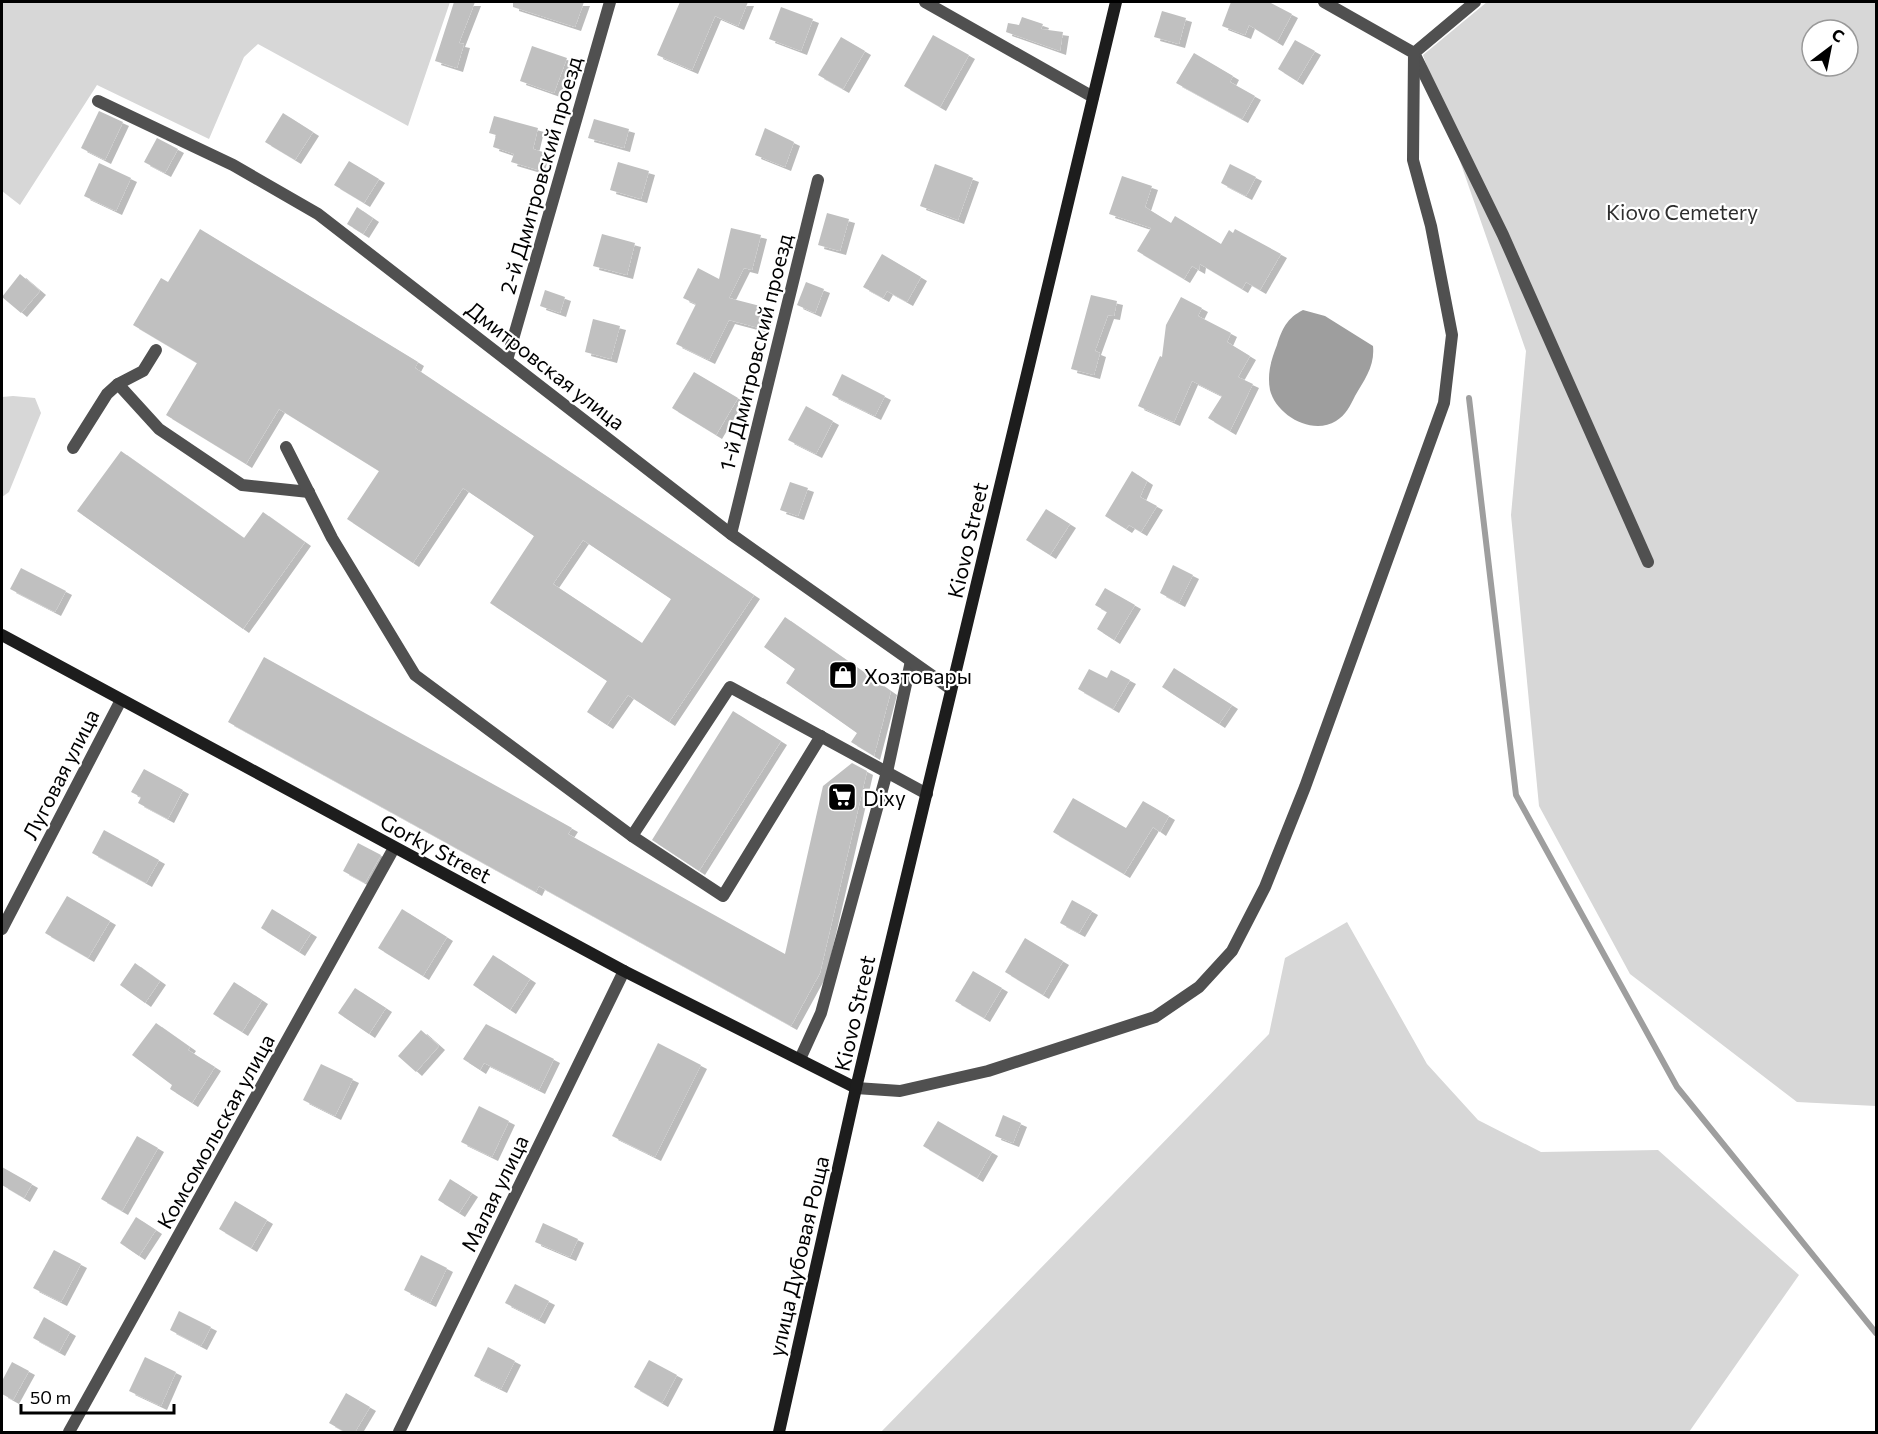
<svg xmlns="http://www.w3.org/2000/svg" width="1878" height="1434" viewBox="0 0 1878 1434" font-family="Commissioner,sans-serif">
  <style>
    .green { fill: #d7d7d7; fill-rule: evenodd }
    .water { fill: #9e9e9e }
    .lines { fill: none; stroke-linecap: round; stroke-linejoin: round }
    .stream { stroke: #9e9e9e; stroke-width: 6 }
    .building { fill: #c0c0c0; fill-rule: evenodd; filter: url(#shadow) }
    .lane { stroke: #505050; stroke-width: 12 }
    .street { stroke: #505050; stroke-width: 12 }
    .secondary { stroke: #1d1d1d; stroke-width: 12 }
    .labels { text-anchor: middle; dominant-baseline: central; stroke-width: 4.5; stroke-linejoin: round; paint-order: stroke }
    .street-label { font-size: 21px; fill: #000; stroke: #fff }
    .park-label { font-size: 21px; fill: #2e2e2e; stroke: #fff }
    .poi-label { font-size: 21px; fill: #000; stroke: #fff; text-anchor: start }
  </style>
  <defs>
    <filter id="shadow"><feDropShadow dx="6" dy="4" stdDeviation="0" flood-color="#0004"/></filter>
  </defs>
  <rect width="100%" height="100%" fill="#fff"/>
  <!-- green -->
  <g class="green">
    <polygon points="2,2 450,2 408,126 258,44 244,57 209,139 97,85 20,205 2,191"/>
    <path d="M1487,2h389v1104l-79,-4 -167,-128 -91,-168 -28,-291 15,-164 -103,-296zM1812,30h36v36h-36z"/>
    <polygon points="13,396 35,398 41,413 9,492 2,497 2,397"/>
    <polygon points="1347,922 1427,1064 1478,1120 1541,1152 1658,1150 1799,1275 1689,1432 881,1432 1269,1034 1285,958"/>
  </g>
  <!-- water -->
  <path class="water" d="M1303,310l22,6 48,30c2,20 -8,33 -18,50 -5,10 -9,19 -19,25 -24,15 -60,-6 -66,-31 -3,-16 1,-30 7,-45 5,-16 10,-27 26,-35z"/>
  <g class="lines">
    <!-- stream -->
    <polyline class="stream" points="1469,398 1516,795 1677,1087 1876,1333"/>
  </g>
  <!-- building -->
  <g class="building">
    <polygon points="454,2 475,2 459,43 464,44 457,68 435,61"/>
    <polygon points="513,2 584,2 575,27 513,7"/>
    <polygon points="680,2 748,2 738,26 715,16 692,70 657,55"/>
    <polygon points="1231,2 1269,2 1292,14 1277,42 1249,25 1245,35 1222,26"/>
    <polygon points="781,7 813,19 801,51 769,39"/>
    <polygon points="1162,11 1186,18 1179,44 1154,37"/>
    <polygon points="1022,17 1043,24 1041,29 1063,32 1060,51 1006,32 1008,23 1019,25"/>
    <polygon points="933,35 969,55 940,107 904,86"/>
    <polygon points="841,37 865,51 843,89 818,75"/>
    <polygon points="1295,40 1315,51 1297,81 1278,69"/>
    <polygon points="532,46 567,58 554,93 520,81"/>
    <polygon points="1194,53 1233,76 1230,82 1255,96 1242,119 1176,83"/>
    <polygon points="99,111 123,122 105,160 81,148"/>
    <polygon points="283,113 313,132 295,160 265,142"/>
    <polygon points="494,116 538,128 533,149 543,152 538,170 511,162 514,154 493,147 496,135 489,133"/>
    <polygon points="594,119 629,129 624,148 588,138"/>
    <polygon points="765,128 794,142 785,167 755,155"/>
    <polygon points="157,138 178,149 165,173 144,162"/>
    <polygon points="349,161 379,179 364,203 334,185"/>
    <polygon points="618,162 649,171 641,199 610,190"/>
    <polygon points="99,163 131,178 116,211 84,196"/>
    <polygon points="935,164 973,178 958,220 920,206"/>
    <polygon points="1230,164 1256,177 1246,196 1221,183"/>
    <polygon points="1122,176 1152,186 1145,207 1171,223 1175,216 1221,244 1229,230 1233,233 1235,229 1281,254 1260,290 1246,282 1242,289 1200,264 1199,270 1192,266 1184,279 1137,251 1151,228 1109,214"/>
    <polygon points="357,207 373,218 363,234 347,224"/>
    <polygon points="827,213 849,219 840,251 818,245"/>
    <polygon points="731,228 761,235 752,270 744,268 729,298 768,308 763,329 729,320 709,360 676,344 696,304 683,298 698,268 719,279"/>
    <path d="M200,229l218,133 -3,6 339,227 -85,127 -41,-27 -21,30 -20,-13 20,-31 -117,-78 44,-67 -71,-48 -50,75 -66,-44 32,-48 -100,-62 -33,55 -80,-49 31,-52 -64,-38 28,-47 7,4zM583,540l88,59 -29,44 -89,-59z"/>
    <polygon points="602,234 635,243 627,275 593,266"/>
    <polygon points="882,254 921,277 907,302 887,291 883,298 863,287"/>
    <polygon points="20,274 40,291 21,313 2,297"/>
    <polygon points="806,282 824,289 815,313 797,305"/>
    <polygon points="545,290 565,297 560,313 540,306"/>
    <polygon points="1091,295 1117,301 1114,316 1108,315 1095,351 1100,353 1094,375 1071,369"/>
    <polygon points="1181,297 1202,308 1198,316 1231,333 1227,342 1250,356 1238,377 1253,384 1230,431 1208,418 1222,396 1192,381 1174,422 1138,406 1160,356 1162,357 1166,325"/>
    <polygon points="593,319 620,326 611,359 585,352"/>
    <polygon points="694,372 738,398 716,435 672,408"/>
    <polygon points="842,374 885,396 875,416 832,395"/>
    <polygon points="806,406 833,421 816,454 788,440"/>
    <polygon points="121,451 244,538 263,512 305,542 243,629 77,511"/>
    <polygon points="1132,471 1147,481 1140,497 1157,506 1141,532 1129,525 1126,529 1105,516"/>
    <polygon points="790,482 808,488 798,516 780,510"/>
    <polygon points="1046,509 1070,524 1050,555 1026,540"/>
    <polygon points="1173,565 1193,575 1179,603 1160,593"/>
    <polygon points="21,568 66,591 55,612 10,589"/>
    <polygon points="1105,588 1135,605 1114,640 1097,629 1107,612 1095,605"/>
    <polygon points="785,617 891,691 874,756 851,742 857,733 786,683 795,669 764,647"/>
    <polygon points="264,657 572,828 568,834 785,954 823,786 852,763 867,771 820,973 791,1026 539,886 536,892 228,722"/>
    <polygon points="1174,668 1232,705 1219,724 1162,687"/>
    <polygon points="1089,669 1107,678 1111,670 1130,680 1113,709 1078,689"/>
    <polygon points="733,711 781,741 699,871 652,840"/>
    <polygon points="144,769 183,790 168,819 138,803 141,797 131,792"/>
    <polygon points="1073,798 1126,828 1143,801 1169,816 1160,832 1153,827 1124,874 1053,832"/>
    <polygon points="104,830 159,860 146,883 92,853"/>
    <polygon points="358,843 381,855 365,883 343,871"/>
    <polygon points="67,896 110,921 88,958 45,933"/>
    <polygon points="1072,900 1092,911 1079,933 1060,923"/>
    <polygon points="272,909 311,933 299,952 261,928"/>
    <polygon points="402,909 447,937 423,976 378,948"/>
    <polygon points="1025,938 1063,961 1043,995 1005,972"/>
    <polygon points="493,955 530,979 510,1010 473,985"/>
    <polygon points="135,963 160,981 145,1003 120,985"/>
    <polygon points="973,971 1002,988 984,1018 955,1001"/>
    <polygon points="234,982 262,1000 242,1032 213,1014"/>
    <polygon points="355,988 386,1008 369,1034 338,1013"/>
    <polygon points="156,1023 190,1047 188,1050 215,1067 192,1103 170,1089 172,1085 132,1055"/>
    <polygon points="486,1024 554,1059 539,1090 484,1063 480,1070 463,1059"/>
    <polygon points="421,1030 439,1046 416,1072 398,1056"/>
    <polygon points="658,1043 701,1065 655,1157 612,1136"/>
    <polygon points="321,1064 353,1079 335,1116 303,1100"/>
    <polygon points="479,1106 509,1121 492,1157 461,1142"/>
    <polygon points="1003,1115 1021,1123 1013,1143 995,1136"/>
    <polygon points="938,1121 992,1152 977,1178 923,1146"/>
    <polygon points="137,1136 158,1148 122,1211 101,1199"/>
    <polygon points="2,1167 32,1184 24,1198 2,1185"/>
    <polygon points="450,1179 472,1193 459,1213 438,1200"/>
    <polygon points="235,1201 267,1220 251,1248 219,1229"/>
    <polygon points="136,1217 156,1230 139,1256 120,1243"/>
    <polygon points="543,1223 578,1239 570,1257 535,1242"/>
    <polygon points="54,1250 81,1264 61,1302 33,1288"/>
    <polygon points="421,1255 447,1268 430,1303 404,1290"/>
    <polygon points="515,1284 549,1301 539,1320 505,1303"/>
    <polygon points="179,1311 211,1327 201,1346 170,1330"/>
    <polygon points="44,1317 70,1332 59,1352 33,1338"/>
    <polygon points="488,1347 515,1361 501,1389 474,1376"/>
    <polygon points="145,1357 176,1372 161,1406 129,1391"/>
    <polygon points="649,1360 677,1375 662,1403 634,1387"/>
    <polygon points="12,1362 29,1371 13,1400 2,1394 2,1381"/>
    <polygon points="346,1393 370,1407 355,1432 345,1432 329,1423"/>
  </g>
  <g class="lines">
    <!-- lane -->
    <g class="lane">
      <polyline points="1475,2 1414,53 1503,235 1648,562"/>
      <polyline points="118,384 159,429 242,485 309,492"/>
      <polyline points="286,447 332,538 415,675 632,836 723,896 821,736"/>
      <polyline points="73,448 107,394 118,384 143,371 156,350"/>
      <polyline points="632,836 730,687 927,794"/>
      <polyline points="800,1059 821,1013 887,772 911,661"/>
      <polyline points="856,1088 900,1091 988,1071 1155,1017 1199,987 1232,951 1265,887 1305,787 1444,403 1452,335 1431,226 1413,160 1414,53 1324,2"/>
    </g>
    <!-- street -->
    <g class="street">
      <polyline points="925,2 1093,97"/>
      <polyline points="98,101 233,165 318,214 731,534 951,689"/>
      <polyline points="507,360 610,2"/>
      <polyline points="731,534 818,180"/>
      <polyline points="2,929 121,700"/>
      <polyline points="69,1432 394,848"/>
      <polyline points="399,1432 624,971"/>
    </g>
    <!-- secondary -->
    <g class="secondary">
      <polyline points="2,635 624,971 856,1088"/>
      <polyline points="779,1432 856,1088 1116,2"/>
    </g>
  </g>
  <!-- icons -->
  <defs>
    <g id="shop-square" transform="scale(1.5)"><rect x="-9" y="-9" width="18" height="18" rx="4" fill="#000" stroke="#fff"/><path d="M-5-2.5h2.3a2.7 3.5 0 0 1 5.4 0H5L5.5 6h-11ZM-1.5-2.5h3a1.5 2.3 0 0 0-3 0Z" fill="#fff"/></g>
    <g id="supermarket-square" transform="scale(1.5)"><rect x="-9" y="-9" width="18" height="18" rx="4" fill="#000" stroke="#fff"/><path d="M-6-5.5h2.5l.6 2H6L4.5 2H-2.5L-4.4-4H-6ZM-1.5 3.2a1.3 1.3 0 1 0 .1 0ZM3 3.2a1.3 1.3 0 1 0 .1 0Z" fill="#fff"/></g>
  </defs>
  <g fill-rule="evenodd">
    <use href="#shop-square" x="843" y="675"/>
    <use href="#supermarket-square" x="842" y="797"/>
  </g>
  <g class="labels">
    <!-- street labels -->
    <g class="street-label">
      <text transform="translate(540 175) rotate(-74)">2-й Дмитровский проезд</text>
      <text transform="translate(755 352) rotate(-76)">1-й Дмитровский проезд</text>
      <text transform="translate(546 365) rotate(38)">Дмитровская улица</text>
      <text transform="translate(967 540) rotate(-77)">Kiovo Street</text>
      <text transform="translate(60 774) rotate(-63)">Луговая улица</text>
      <text transform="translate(436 848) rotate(28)">Gorky Street</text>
      <text transform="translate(854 1013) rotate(-77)">Kiovo Street</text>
      <text transform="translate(215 1131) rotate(-61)">Комсомольская улица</text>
      <text transform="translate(494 1193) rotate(-64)">Малая улица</text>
      <text transform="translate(798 1256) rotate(-77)">улица Дубовая Роща</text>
    </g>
    <!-- park labels -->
    <g class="park-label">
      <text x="1682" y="211">Kiovo Cemetery</text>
    </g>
    <!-- poi labels -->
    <g class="poi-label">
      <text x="864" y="675">Хозтовары</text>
      <text x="863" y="797">Dixy</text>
    </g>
  </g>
  <!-- border -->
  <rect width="1878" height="1434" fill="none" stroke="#000000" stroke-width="6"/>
  <!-- north arrow -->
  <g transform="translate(1830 48) rotate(32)"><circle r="28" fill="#ffffff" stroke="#999999" stroke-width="1.5"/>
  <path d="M0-4.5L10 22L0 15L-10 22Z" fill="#000000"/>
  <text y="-9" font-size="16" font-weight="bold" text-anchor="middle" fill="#000000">С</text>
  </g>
  <!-- scale -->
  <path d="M21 1404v9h153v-9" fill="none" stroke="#000000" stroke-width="3"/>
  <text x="30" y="1404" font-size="18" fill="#000000" stroke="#ffffff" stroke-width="4.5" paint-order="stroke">50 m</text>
</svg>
